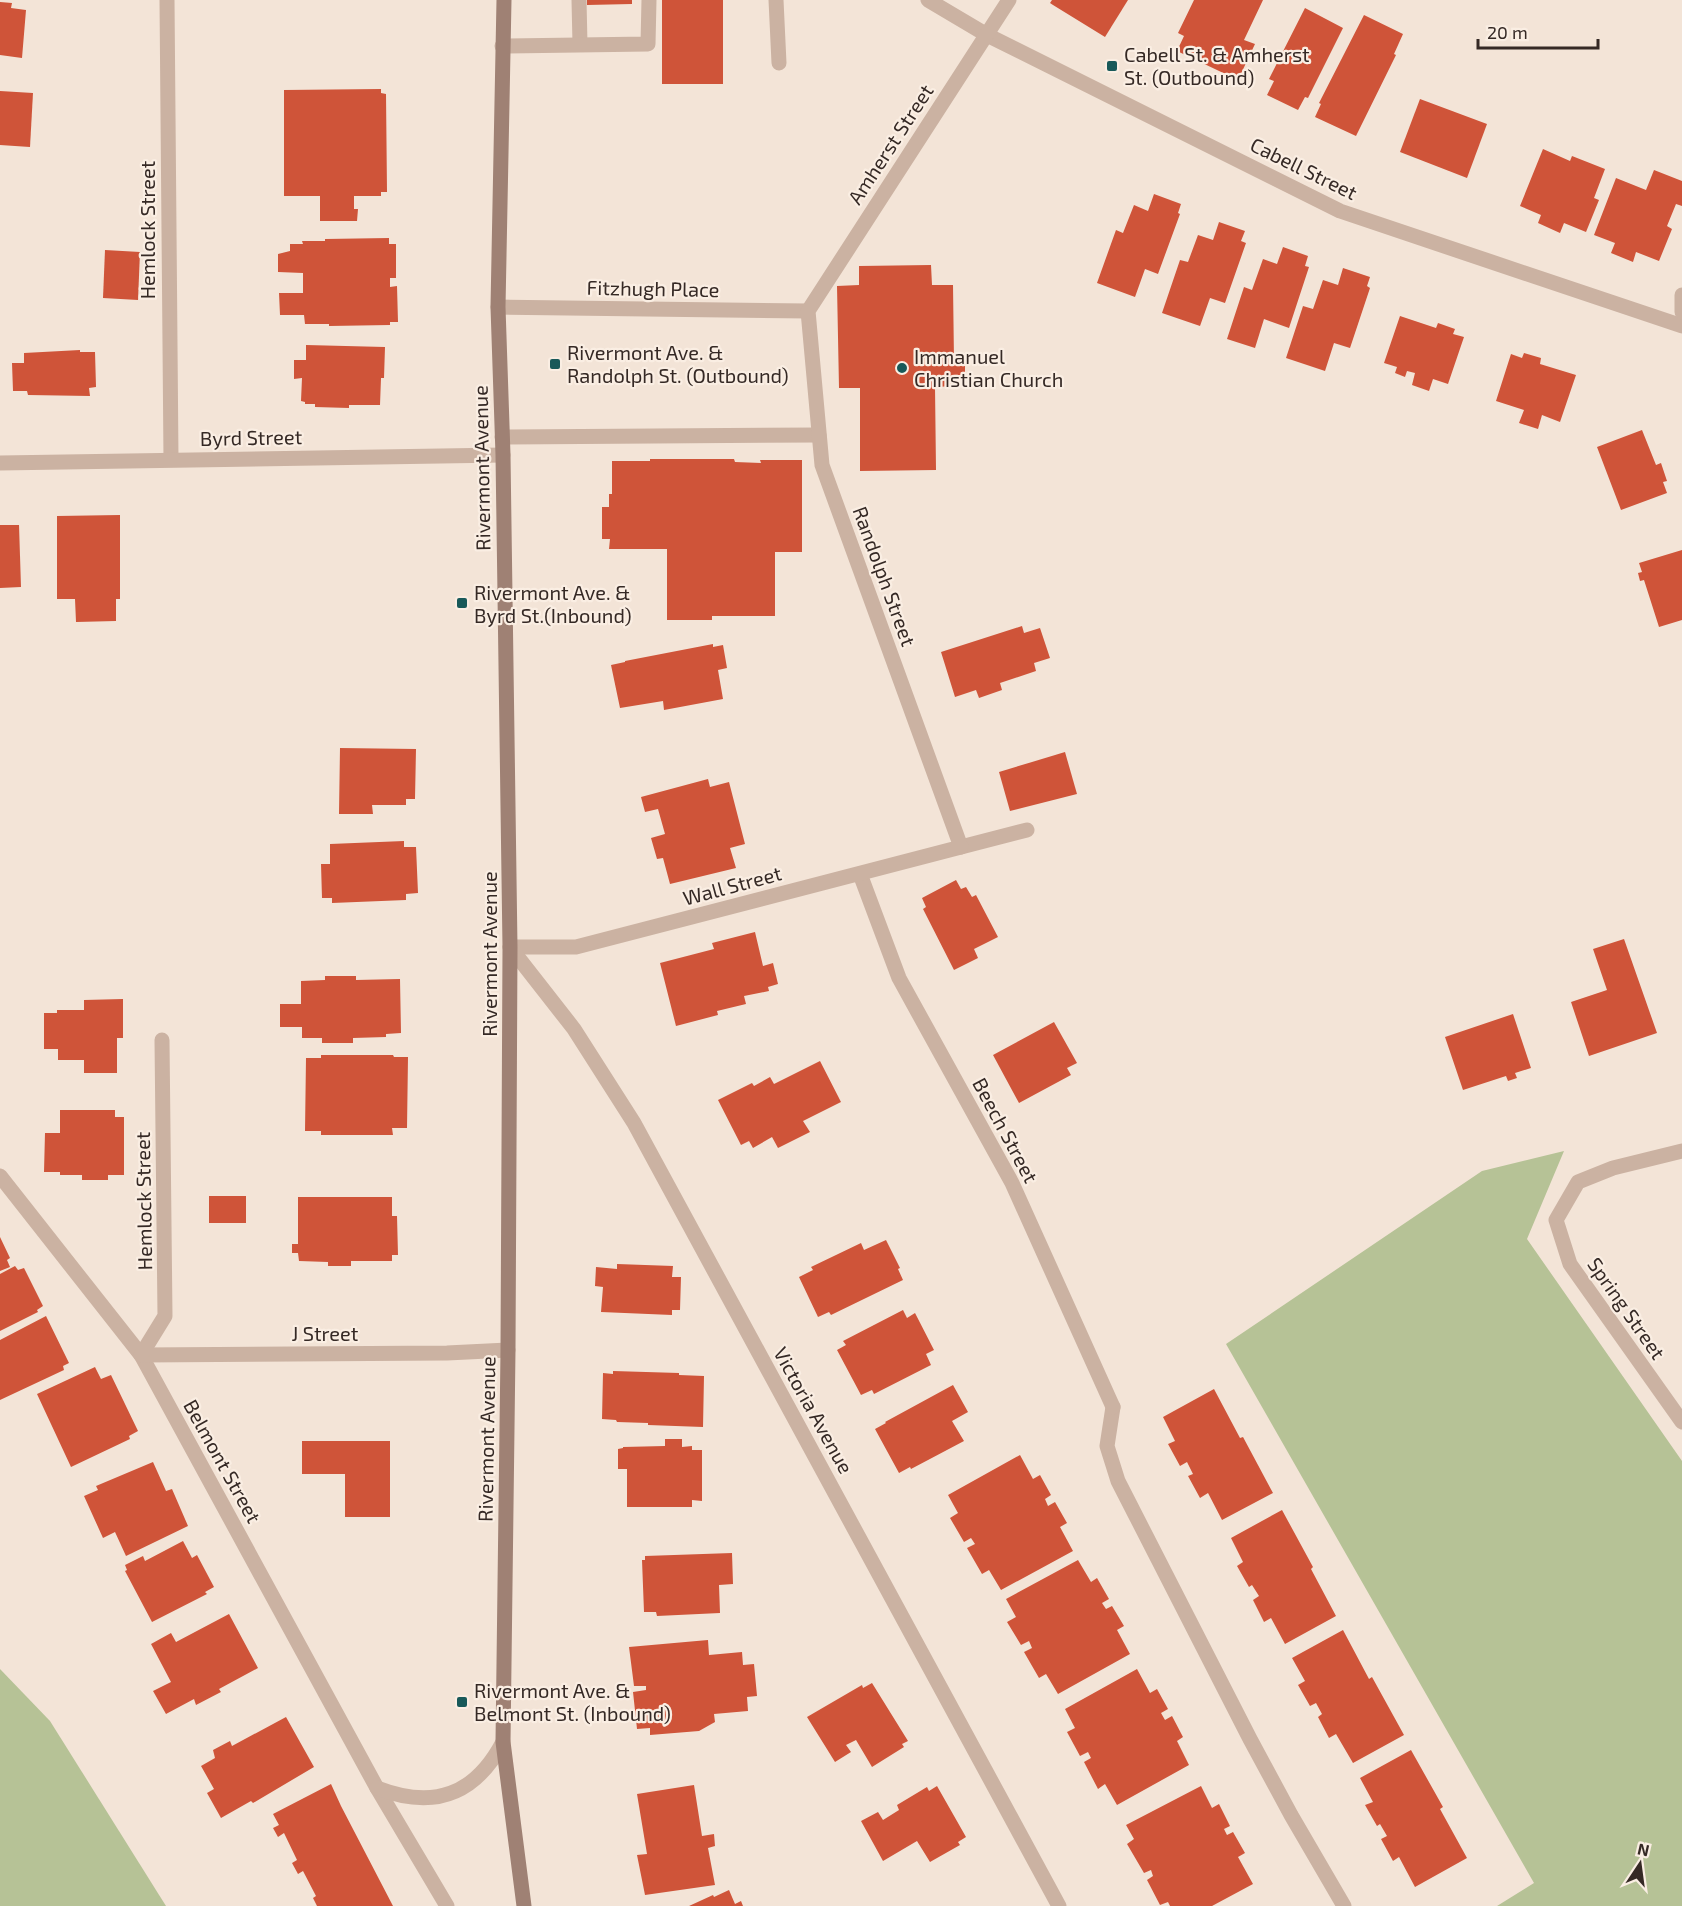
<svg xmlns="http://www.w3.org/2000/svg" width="1682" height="1906" viewBox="0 0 1682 1906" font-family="'Exo 2',sans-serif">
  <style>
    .green { fill: #b6c296 }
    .building { fill: #cf5439 }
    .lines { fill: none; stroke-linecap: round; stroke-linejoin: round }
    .service { stroke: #cbb2a2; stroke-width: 15 }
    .minor { stroke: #cbb2a2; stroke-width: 15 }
    .secondary { stroke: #9f8174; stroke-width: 15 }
    .poi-dot { fill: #185959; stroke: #faeee3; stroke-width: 2 }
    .labels { text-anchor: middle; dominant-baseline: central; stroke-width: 4.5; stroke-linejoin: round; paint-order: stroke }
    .poi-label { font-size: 20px; fill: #352925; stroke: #faeee3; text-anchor: start }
    .street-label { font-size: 20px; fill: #352925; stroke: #faeee3 }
  </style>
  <rect width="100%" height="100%" fill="#f3e4d7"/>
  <!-- green -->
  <g class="green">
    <polygon points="1564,1151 1527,1239 1682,1461 1682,1906 1497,1906 1534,1883 1226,1344 1482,1171"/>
    <polygon points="0,1669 50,1721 166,1906 0,1906"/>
  </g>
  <!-- building -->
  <g class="building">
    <polygon points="587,0 632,0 632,4 587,5"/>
    <rect x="662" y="0" width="61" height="84"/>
    <polygon points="1052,0 1128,0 1105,37 1053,5 1050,3"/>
    <polygon points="1194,0 1263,0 1244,40 1255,44 1238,80 1177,51 1184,36 1178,33"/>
    <polygon points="0,2 12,3 11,8 26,10 22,58 0,55"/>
    <polygon points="1305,8 1343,28 1308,98 1305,97 1298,110 1267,95 1274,81 1269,79"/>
    <polygon points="1364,15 1403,34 1394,54 1396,55 1356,136 1315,117 1321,104 1319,103"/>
    <polygon points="381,89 381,93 386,94 387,192 381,192 381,196 354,196 354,209 358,209 357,221 320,221 320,196 284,196 284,90"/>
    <polygon points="0,91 33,93 30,147 0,145"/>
    <polygon points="1420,99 1487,124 1467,178 1400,152"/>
    <polygon points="1543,149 1570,161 1572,156 1605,169 1594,198 1599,200 1586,232 1564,223 1560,233 1538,223 1541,215 1520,206"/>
    <polygon points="1654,170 1682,181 1682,206 1676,204 1667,226 1672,229 1659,261 1636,252 1633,262 1611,253 1615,243 1594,235 1616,178 1646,190"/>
    <polygon points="1154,194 1181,204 1178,213 1180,214 1158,274 1145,269 1135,297 1097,283 1116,230 1123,233 1134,205 1148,211"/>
    <polygon points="1219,222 1245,231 1241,241 1246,243 1225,303 1210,298 1200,326 1162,313 1180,260 1188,262 1198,235 1213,240"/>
    <polygon points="389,238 389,244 396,244 396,278 390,278 390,287 397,286 398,322 390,322 390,325 329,326 329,324 305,324 304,315 280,315 279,293 303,293 303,273 278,272 278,254 290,251 290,244 303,244 302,241 325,241 325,239"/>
    <polygon points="1283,247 1308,256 1305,266 1309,267 1289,328 1264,319 1255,348 1227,339 1244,287 1252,290 1263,259 1277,264"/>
    <polygon points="105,250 140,252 138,300 103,298"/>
    <polygon points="931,265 932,285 953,285 954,361 965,361 965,375 957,375 957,386 935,387 936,470 860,471 860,388 839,388 837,286 859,285 859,266"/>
    <polygon points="1343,268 1370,277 1367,286 1370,288 1350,348 1334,343 1325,371 1286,358 1303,306 1313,309 1323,280 1338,285"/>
    <polygon points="1400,316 1436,328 1438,323 1455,329 1453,334 1464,337 1448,384 1433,379 1429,391 1412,385 1415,373 1407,371 1405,377 1395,373 1397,367 1384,363"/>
    <polygon points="306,345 385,347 384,378 381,378 380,405 349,405 349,408 315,407 315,404 305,404 305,402 301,401 302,378 294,379 294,360 306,360"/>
    <polygon points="80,350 80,352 95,352 96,387 89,388 90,396 28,395 27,391 13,391 12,363 24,363 24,353"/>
    <polygon points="1524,353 1541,358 1540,364 1576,375 1560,422 1542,415 1538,429 1519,423 1524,410 1496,401 1511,354 1522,358"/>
    <polygon points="1642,430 1656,465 1661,463 1667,481 1663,482 1667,493 1621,510 1597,447"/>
    <polygon points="650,459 734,459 735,462 761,463 760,460 802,460 802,552 775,552 775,616 712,616 712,620 667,620 667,549 609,549 610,539 602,539 602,507 609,507 609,494 612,494 612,461 650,461"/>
    <polygon points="120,515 120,599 116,599 116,621 76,622 75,599 57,599 57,516"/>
    <polygon points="0,525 19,525 21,587 0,588"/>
    <polygon points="1682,550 1682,620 1659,627 1644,580 1640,581 1638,573 1642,572 1639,563"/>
    <polygon points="1022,626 1024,633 1040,628 1050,658 1034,663 1036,671 1000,683 1002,690 979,698 976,690 955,697 941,652"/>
    <polygon points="713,644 713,647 723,645 727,668 718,670 723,699 664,710 663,701 620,708 611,665 625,662 625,661"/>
    <polygon points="340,748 416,749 415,799 406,799 406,805 372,805 373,814 339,814"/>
    <polygon points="1065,752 1077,794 1010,811 999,772"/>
    <polygon points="708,779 710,787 729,782 745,844 730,848 736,868 670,884 663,858 657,859 651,838 665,834 658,809 645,812 641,797"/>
    <polygon points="404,841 404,847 416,847 418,893 406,894 406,900 332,903 332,898 322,898 321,864 330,864 330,844"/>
    <polygon points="956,880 961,889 966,887 972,897 976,895 998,937 974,949 978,958 954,970 923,909 926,907 922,898"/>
    <polygon points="755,932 763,966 773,963 778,984 768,987 769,991 744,996 746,1004 717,1011 718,1015 676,1026 660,963 714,949 712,943"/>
    <polygon points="1624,939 1657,1033 1589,1056 1571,1002 1607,990 1593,949"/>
    <polygon points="325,976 356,976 356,980 400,979 401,1033 386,1034 386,1037 353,1038 353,1043 322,1043 322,1038 302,1038 302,1027 280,1027 280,1004 301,1004 301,981 325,980"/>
    <polygon points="123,999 123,1038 117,1038 117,1073 84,1073 84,1060 58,1060 58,1049 44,1049 44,1013 57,1013 57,1010 84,1010 84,1000"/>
    <polygon points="1513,1014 1531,1068 1515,1073 1517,1078 1508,1081 1506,1076 1463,1090 1445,1037"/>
    <polygon points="1054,1022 1077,1063 1067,1068 1071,1075 1019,1103 993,1055"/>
    <polygon points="321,1055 393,1055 394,1057 408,1057 407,1128 392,1128 393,1135 321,1135 321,1131 305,1131 306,1058 321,1058"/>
    <polygon points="820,1061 841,1102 803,1121 810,1132 778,1148 772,1137 753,1148 749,1141 741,1145 718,1100 752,1083 754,1086 770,1077 774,1084"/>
    <polygon points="60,1110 115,1110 115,1117 124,1117 124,1175 108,1175 108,1180 82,1180 82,1175 60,1175 60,1172 44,1172 45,1133 60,1133"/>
    <rect x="209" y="1196" width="37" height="27"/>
    <polygon points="298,1197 392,1197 392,1216 397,1216 398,1255 392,1255 392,1261 351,1261 351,1266 328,1266 328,1262 299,1261 298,1253 292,1253 292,1244 298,1244"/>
    <polygon points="0,1237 10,1258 7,1260 10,1267 0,1271"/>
    <polygon points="886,1240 900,1268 898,1269 903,1280 831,1315 829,1312 818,1317 799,1277 813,1270 811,1267 861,1243 864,1250"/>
    <polygon points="617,1264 673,1266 672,1277 681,1277 680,1310 672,1310 672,1315 601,1312 603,1287 595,1286 596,1267 617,1269"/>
    <polygon points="15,1266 18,1270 24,1268 43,1306 37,1310 38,1312 0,1331 0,1274"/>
    <polygon points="903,1310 907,1318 915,1313 934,1350 926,1354 931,1365 874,1394 872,1390 861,1395 837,1350 846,1345 843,1341"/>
    <polygon points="46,1316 69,1363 63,1366 64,1370 0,1400 0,1340"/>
    <polygon points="95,1367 101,1379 111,1375 138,1431 129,1436 130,1439 71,1467 37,1394"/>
    <polygon points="613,1371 679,1373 679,1375 704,1376 703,1427 648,1425 648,1423 617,1422 616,1420 602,1419 603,1373 613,1374"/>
    <polygon points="953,1385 968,1412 952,1421 964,1441 911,1469 910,1467 899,1473 875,1429 886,1423 885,1422"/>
    <polygon points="1214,1389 1240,1438 1243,1437 1273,1493 1222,1520 1208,1493 1200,1498 1188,1476 1193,1474 1187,1462 1180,1466 1168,1444 1175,1441 1163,1417"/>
    <polygon points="665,1439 682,1439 682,1447 692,1446 692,1450 702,1450 702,1501 692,1500 692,1507 627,1507 627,1469 618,1469 618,1449 623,1448 623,1447 665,1446"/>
    <polygon points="302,1441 390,1441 390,1517 345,1517 345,1474 302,1474"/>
    <polygon points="1020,1455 1033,1479 1040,1475 1051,1495 1045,1499 1048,1506 1055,1502 1067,1523 1060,1527 1073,1551 1001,1590 989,1570 982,1574 967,1548 975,1544 971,1538 964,1542 950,1518 958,1513 948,1495"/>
    <polygon points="153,1462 166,1491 172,1489 188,1526 126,1556 115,1532 103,1538 84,1496 98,1490 96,1486"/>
    <polygon points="1282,1510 1313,1567 1311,1569 1336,1616 1285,1644 1271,1618 1264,1622 1253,1600 1259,1596 1252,1585 1249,1587 1237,1566 1243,1562 1231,1538"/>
    <polygon points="183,1541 192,1558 197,1555 214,1587 205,1592 207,1594 152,1622 125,1571 127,1570 125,1565 143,1556 145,1561"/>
    <polygon points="732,1553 733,1584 719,1585 720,1613 657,1616 656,1612 644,1612 642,1560 645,1560 645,1556"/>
    <polygon points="1078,1560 1091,1582 1097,1578 1109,1599 1102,1603 1106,1609 1112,1606 1124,1626 1117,1630 1130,1654 1058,1694 1046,1674 1039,1678 1024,1652 1032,1648 1029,1641 1021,1645 1007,1622 1016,1617 1006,1599"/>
    <polygon points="229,1614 258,1668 219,1689 221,1692 196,1705 194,1699 166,1714 153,1691 171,1682 151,1644 171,1633 176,1642"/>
    <polygon points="1343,1630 1369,1679 1372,1677 1404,1735 1353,1763 1336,1734 1329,1738 1318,1717 1322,1714 1316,1703 1310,1706 1298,1685 1305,1681 1292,1658"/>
    <polygon points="708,1640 709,1655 742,1652 743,1665 754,1664 757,1696 747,1697 748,1711 714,1714 715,1722 699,1731 650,1735 650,1728 637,1729 633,1692 646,1690 646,1686 634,1686 629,1647"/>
    <polygon points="1137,1669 1150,1693 1157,1689 1168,1709 1161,1713 1165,1720 1172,1716 1183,1737 1177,1741 1189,1765 1117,1805 1105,1784 1098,1789 1084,1762 1091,1758 1088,1752 1080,1756 1067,1732 1075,1728 1065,1709"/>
    <polygon points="872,1683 908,1741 902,1744 904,1747 872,1767 856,1740 846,1745 851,1752 835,1762 807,1717 862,1685 863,1688"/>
    <polygon points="286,1717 314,1767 253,1803 251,1801 221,1818 207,1793 214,1789 201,1766 215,1758 213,1750 230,1741 232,1746"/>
    <polygon points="1411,1750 1443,1807 1440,1809 1467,1858 1415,1887 1399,1857 1393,1861 1381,1839 1387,1836 1380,1824 1377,1826 1365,1805 1373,1802 1360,1778"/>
    <polygon points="331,1784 341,1806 393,1906 317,1906 313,1898 316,1896 303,1871 298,1874 292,1863 297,1860 284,1833 278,1837 273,1828 279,1825 273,1814"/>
    <polygon points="694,1785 702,1836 714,1834 715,1846 708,1848 715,1885 645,1895 637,1855 647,1854 637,1794"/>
    <polygon points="937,1786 966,1837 958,1842 960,1845 930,1862 917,1841 883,1861 861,1821 878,1812 883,1820 899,1810 897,1805 927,1787 929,1791"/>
    <polygon points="1201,1786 1212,1808 1219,1804 1230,1826 1224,1829 1227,1835 1233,1832 1245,1853 1238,1857 1253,1884 1212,1906 1170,1906 1168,1902 1160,1905 1147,1880 1153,1876 1151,1870 1144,1873 1127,1844 1134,1839 1126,1825"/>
    <polygon points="729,1890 735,1904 741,1901 743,1906 689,1906 713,1895 714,1897"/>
  </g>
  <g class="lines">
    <!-- service -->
    <g class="service">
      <polyline points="579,0 580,44"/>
      <polyline points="776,0 779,63"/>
      <polyline points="502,46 648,44 649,0"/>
      <polyline points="498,307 808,311"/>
      <polyline points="502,437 819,435"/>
      <polyline points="961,847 1027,830"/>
      <polyline points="1113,1407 1107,1446 1118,1481 1250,1739 1291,1815 1344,1906"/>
    </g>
    <!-- minor -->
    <g class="minor">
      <polyline points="167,0 171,459"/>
      <polyline points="928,0 987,35 1340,211 1682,326"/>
      <polyline points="1682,295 1682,312"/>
      <polyline points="0,463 503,455"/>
      <polyline points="860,874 899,978 1012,1183 1113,1407"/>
      <polyline points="510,947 576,947 961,847 822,465 808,311 1009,0"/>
      <polyline points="510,947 574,1029 634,1123 1059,1906"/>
      <polyline points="1682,1151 1613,1168 1578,1182 1556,1220 1570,1264 1682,1422"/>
      <polyline points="0,1176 141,1355 377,1788 447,1906"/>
      <polyline points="141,1355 447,1353 508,1350"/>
      <polyline points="141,1355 165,1316 162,1040"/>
      <path d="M377,1788c57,22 98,7 126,-46"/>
    </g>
    <!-- secondary -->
    <polyline class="secondary" points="504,0 498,307 503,455 510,947 508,1350 503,1742 524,1906"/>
  </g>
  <!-- markers -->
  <g class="poi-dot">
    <rect x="1106" y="60" width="12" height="12" rx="3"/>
    <rect x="549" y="358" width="12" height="12" rx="3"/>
    <circle cx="902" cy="368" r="6"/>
    <rect x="456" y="597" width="12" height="12" rx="3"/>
    <rect x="456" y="1696" width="12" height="12" rx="3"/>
  </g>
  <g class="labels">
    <!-- poi labels -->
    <g class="poi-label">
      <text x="1124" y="54">Cabell St. &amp; Amherst<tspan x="1124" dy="23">St. (Outbound)</tspan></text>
      <text x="567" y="352">Rivermont Ave. &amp;<tspan x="567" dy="23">Randolph St. (Outbound)</tspan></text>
      <text x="914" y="356">Immanuel<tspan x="914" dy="23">Christian Church</tspan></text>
      <text x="474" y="592">Rivermont Ave. &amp;<tspan x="474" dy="23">Byrd St.(Inbound)</tspan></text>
      <text x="474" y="1690">Rivermont Ave. &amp;<tspan x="474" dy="23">Belmont St. (Inbound)</tspan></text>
    </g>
    <!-- street labels -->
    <g class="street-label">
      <text transform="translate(890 144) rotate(-57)">Amherst Street</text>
      <text transform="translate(1304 168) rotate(26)">Cabell Street</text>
      <text transform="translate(147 230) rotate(-90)">Hemlock Street</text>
      <text transform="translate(653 288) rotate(1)">Fitzhugh Place</text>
      <text transform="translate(251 437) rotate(-1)">Byrd Street</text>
      <text transform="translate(481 468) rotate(-91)">Rivermont Avenue</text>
      <text transform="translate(885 576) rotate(70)">Randolph Street</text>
      <text transform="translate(732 885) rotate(-15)">Wall Street</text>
      <text transform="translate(489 954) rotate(-90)">Rivermont Avenue</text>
      <text transform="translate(1006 1130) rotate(62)">Beech Street</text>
      <text transform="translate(143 1201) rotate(-91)">Hemlock Street</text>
      <text transform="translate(1627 1308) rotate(55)">Spring Street</text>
      <text x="325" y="1333">J Street</text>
      <text transform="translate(814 1410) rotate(61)">Victoria Avenue</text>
      <text transform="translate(486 1439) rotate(-89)">Rivermont Avenue</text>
      <text transform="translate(223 1461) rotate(61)">Belmont Street</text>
    </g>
  </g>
  <!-- north arrow -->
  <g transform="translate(1640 1864) rotate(13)" stroke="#faeee3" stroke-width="4.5" paint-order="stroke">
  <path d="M0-4.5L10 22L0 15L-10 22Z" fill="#352925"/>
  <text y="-9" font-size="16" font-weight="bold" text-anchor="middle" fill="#352925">N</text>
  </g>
  <!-- scale -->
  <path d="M1478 39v9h120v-9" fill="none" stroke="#352925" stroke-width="3"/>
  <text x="1487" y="39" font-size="18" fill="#352925" stroke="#faeee3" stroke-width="4.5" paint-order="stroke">20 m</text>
</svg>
